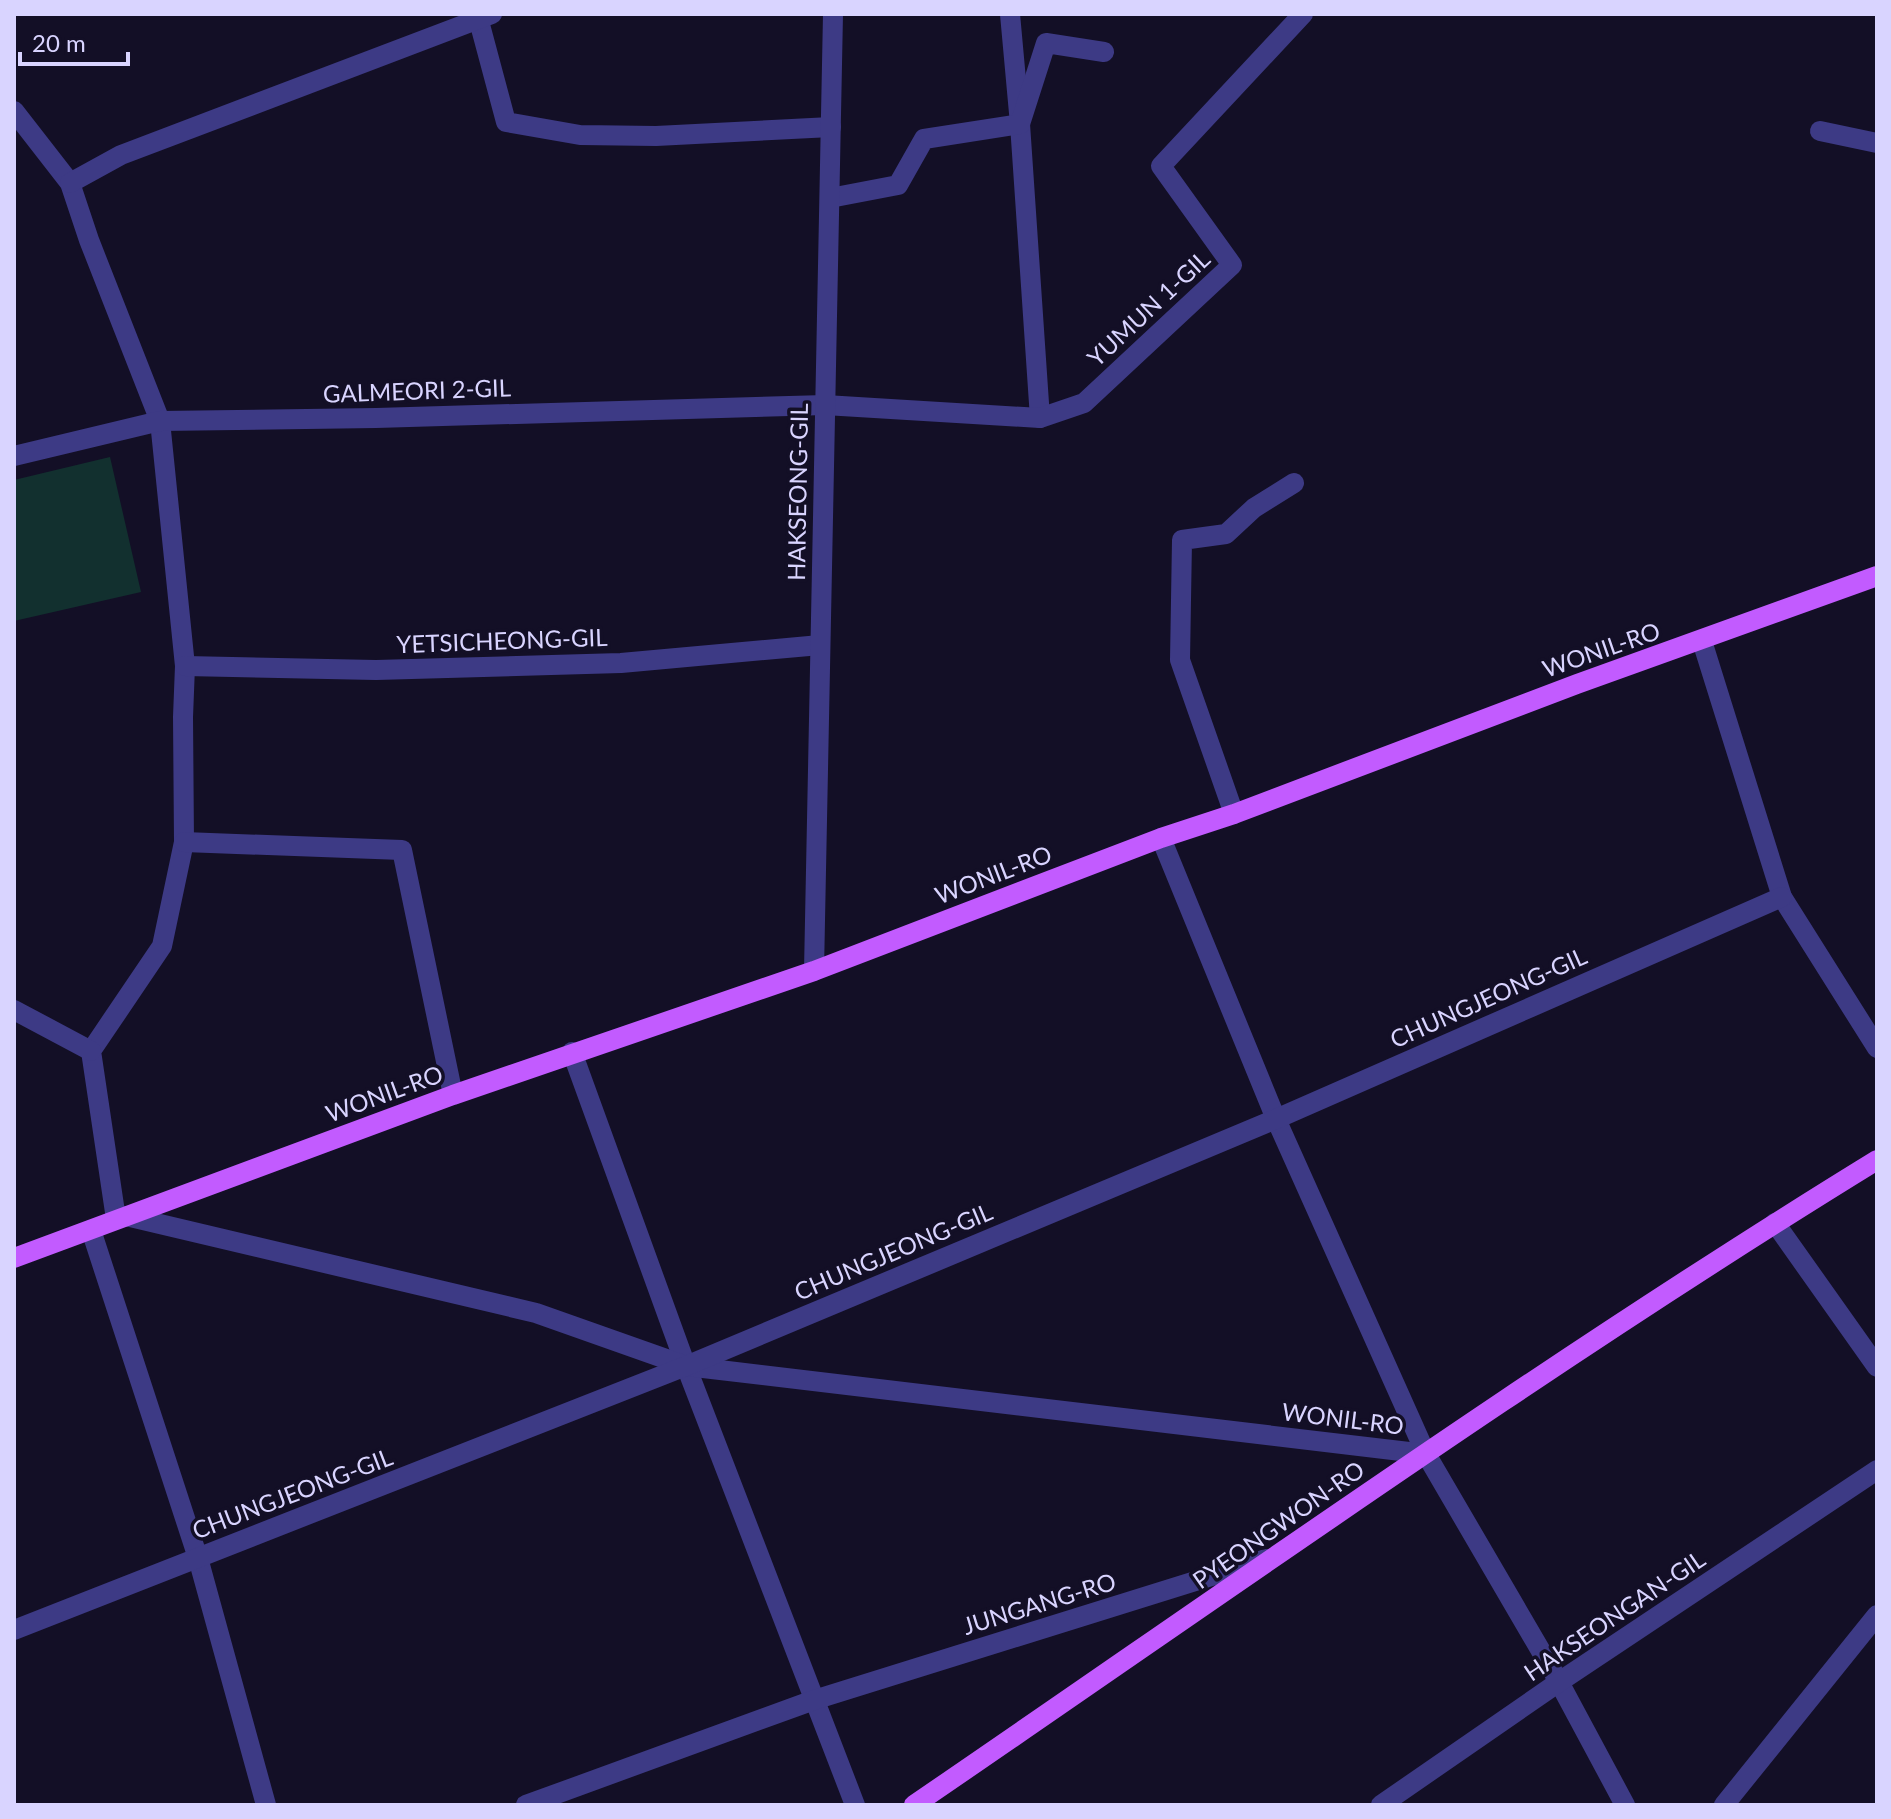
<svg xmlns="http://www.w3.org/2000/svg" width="1891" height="1819" viewBox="0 0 1891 1819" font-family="Lato,sans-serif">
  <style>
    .green { fill: #12302f }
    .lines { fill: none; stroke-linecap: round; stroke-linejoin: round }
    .minor { stroke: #3d3a85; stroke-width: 20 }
    .major { stroke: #c25bff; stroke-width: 20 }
    .labels { text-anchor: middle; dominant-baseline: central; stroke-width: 7; stroke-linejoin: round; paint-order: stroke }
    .street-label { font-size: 24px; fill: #d9d4ff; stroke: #130f26 }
  </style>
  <rect width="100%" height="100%" fill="#130f26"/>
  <!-- green -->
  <polygon class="green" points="110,457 141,592 14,621 14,480"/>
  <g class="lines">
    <!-- minor -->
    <g class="minor">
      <polyline points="1010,14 1020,124 1040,418"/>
      <polyline points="479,21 506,122 580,135 656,136 831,127"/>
      <polyline points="14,111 70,183 89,240 160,421 185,666 183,717 184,842 162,946 91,1051 116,1219"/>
      <polyline points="1820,131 1877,143"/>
      <polyline points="70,183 121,155 492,14"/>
      <polyline points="830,198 898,185 924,139 1020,124 1046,43 1104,52"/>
      <polyline points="14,456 160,421 376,418 825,405 1040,418 1084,403 1232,265 1161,166 1303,14"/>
      <polyline points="1702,641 1782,897 1877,1048"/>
      <polyline points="185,666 376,670 621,663 820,645"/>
      <polyline points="1234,814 1180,660 1182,540 1226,534 1254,508 1294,483"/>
      <polyline points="1161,838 1276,1119 1426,1454 1559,1682 1625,1805"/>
      <polyline points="184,842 402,850 453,1095"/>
      <polyline points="814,971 833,14"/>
      <polyline points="14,1010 91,1051"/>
      <polyline points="572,1052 686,1366 855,1805"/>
      <polyline points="126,1216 536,1313 686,1366 1426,1454"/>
      <polyline points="1775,1223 1877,1367"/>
      <polyline points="91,1230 198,1558 266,1805"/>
      <polyline points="14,1630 686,1366 1276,1119 1782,897"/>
      <polyline points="526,1805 814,1700 1266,1559"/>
      <polyline points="1381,1805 1559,1682 1877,1470"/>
      <polyline points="1724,1805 1877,1615"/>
    </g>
    <!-- major -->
    <g class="major">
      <polyline points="14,1258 453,1095 814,971 1161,838 1234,814 1577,684 1877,576"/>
      <path d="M914,1805c319,-218 634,-443 963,-645"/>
    </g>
  </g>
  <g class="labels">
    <!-- street labels -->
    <g class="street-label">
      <text transform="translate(1148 308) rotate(-43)">YUMUN 1-GIL</text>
      <text transform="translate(417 390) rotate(-2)">GALMEORI 2-GIL</text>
      <text transform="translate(797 492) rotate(-89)">HAKSEONG-GIL</text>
      <text transform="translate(502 640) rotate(-2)">YETSICHEONG-GIL</text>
      <text transform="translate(1601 649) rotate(-19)">WONIL-RO</text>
      <text transform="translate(993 874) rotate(-21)">WONIL-RO</text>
      <text transform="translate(1488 997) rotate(-24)">CHUNGJEONG-GIL</text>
      <text transform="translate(384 1093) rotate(-20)">WONIL-RO</text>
      <text transform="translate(893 1251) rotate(-23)">CHUNGJEONG-GIL</text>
      <text transform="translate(1343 1418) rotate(7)">WONIL-RO</text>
      <text transform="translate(292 1493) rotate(-21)">CHUNGJEONG-GIL</text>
      <text transform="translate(1278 1524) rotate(-35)">PYEONGWON-RO</text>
      <text transform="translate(1039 1603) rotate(-17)">JUNGANG-RO</text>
      <text transform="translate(1614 1615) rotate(-34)">HAKSEONGAN-GIL</text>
    </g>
  </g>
  <!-- border -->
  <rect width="1891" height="1819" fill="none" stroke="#d9d4ff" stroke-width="32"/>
  <!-- scale -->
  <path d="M20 52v12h108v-12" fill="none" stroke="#d9d4ff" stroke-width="4"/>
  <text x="32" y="52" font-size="24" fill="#d9d4ff" stroke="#130f26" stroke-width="6" paint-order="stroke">20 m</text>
</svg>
